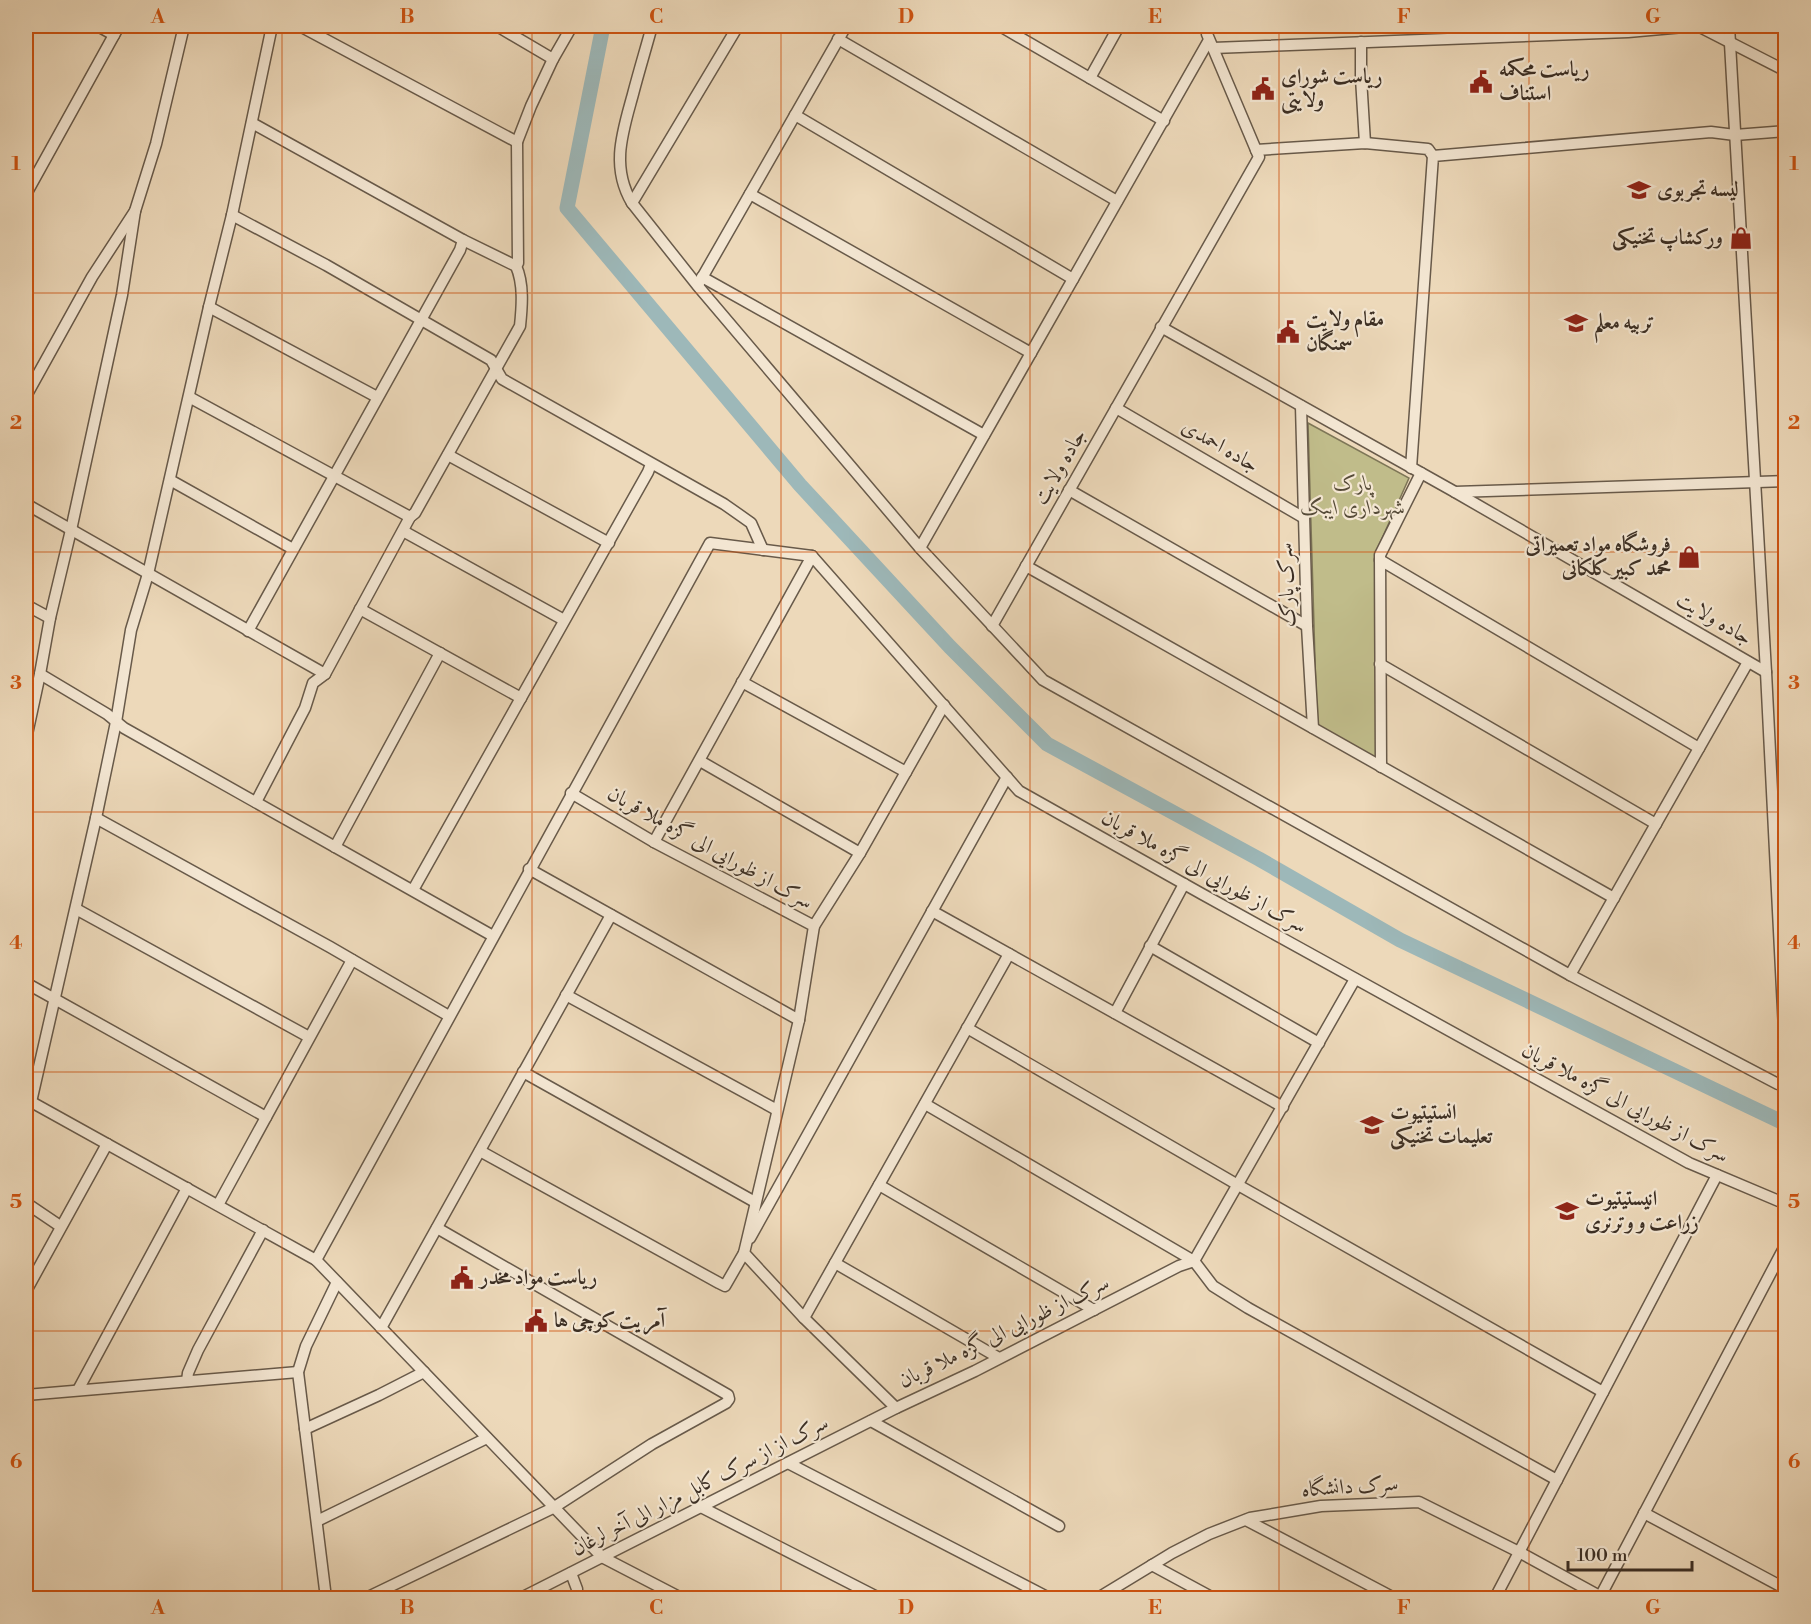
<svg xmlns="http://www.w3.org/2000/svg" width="1811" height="1624" viewBox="0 0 1811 1624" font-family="'Libre Bodoni',Amiri,serif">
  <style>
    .park { fill: #c0bc8a; stroke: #7e7657; stroke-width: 1.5 }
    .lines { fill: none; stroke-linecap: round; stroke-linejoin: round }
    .river { stroke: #9db8b9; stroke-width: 15 }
    .minor-casing { stroke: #685a4a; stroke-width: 13 }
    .minor { stroke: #f3e6d2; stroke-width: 10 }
    .grid { fill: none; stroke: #ce5310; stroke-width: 1.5; stroke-opacity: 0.55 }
    .labels { text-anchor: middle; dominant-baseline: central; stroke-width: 4.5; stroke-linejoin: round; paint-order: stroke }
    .poi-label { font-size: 21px; font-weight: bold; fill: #3c2f24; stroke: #f3e6d2; text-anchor: start }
    .street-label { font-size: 21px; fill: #3c2f24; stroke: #f3e6d2 }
    .park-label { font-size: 21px; font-style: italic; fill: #564b38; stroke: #f3e6d2 }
    .neatline { fill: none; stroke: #ce5310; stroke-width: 2 }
    .grid-label { font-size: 20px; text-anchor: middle; font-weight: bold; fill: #ce5310 }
  </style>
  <rect width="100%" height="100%" fill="#edd9ba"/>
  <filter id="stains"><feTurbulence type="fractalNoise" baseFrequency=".00333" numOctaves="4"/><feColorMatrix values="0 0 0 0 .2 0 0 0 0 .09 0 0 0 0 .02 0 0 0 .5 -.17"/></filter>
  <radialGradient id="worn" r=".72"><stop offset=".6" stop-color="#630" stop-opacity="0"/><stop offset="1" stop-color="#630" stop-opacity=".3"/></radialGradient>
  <!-- park -->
  <polygon class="park" points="1308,423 1409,478 1376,552 1377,759 1317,728"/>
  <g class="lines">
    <!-- river -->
    <polyline class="river" points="603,26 567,208 800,485 950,647 1047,744 1259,859 1400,940 1786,1124"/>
    <!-- minor casing -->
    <g class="minor-casing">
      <g id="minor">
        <polyline points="98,26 114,35"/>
        <polyline points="300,26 517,142"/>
        <polyline points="497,26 553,59"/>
        <polyline points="738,26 632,203 697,285 920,548 1043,680 1570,975 1778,1084 1786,1079"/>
        <polyline points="1000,26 1164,121"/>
        <polyline points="1698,26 1786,71"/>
        <polyline points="1729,26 1766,672 1786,1070"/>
        <polyline points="838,39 1117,201"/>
        <polyline points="1361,42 1361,78 1365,143"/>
        <polyline points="1213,48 1628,32 1695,26"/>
        <polyline points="1090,78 1119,26"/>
        <polyline points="795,115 1073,279"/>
        <path d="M252,123l211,117 53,26c8,18 6,41 4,60l-105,187 -5,4 -85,157 -12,9 -8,25 -49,94"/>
        <polyline points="1256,150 1365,143 1428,149 1433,156"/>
        <polyline points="26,194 119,26"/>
        <polyline points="750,194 1031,353"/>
        <path d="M632,203c-22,-37 -9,-72 1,-109 6,-23 13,-46 19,-68"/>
        <polyline points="232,215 326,265 491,360 502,379 724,504 751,523 763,550"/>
        <polyline points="516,266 518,263 517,142 531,106 553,59 572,26"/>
        <polyline points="702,277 984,435"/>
        <polyline points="699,283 846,26"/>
        <polyline points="209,307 377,397"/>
        <polyline points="1161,327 1455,492 1786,481"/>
        <polyline points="26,396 92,277 135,211 156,144 184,26"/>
        <polyline points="189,397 410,517"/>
        <polyline points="1301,406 1307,626 1313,728"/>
        <polyline points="1116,408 1304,518"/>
        <polyline points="448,455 609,543"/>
        <polyline points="1411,468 1433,156 1711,132 1735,135 1786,131"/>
        <polyline points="170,480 293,549"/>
        <polyline points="1069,490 1307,626"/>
        <polyline points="1455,492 1766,672"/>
        <polyline points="26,504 325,674"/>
        <polyline points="403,531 564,620"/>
        <polyline points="920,548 1209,40"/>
        <polyline points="1380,560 1699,748"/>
        <polyline points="1026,566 1614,898"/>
        <polyline points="26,605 50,618"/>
        <polyline points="360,609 521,698"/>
        <polyline points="992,626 1259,157 1207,34 1206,26"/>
        <polyline points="248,631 460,250 463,240"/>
        <polyline points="1380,664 1656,824"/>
        <polyline points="40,674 107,714 124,728 493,936"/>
        <polyline points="742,682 906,772"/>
        <polyline points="26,739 40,674 50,618 71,530 122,295 135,211"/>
        <polyline points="700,761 860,853"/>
        <polyline points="1381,767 1380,555 1421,473"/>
        <polyline points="571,793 654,842 814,926 799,1020 744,1253 804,1318 896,1408"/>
        <polyline points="96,818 330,947 449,1016"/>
        <polyline points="654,842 812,556"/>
        <polyline points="335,847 440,653"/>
        <polyline points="529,869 799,1020"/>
        <polyline points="413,890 648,472 651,464"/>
        <polyline points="76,909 309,1037"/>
        <polyline points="932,911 1283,1107"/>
        <polyline points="814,926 860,853 944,705"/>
        <polyline points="1150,946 1319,1043"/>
        <polyline points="1570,975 1748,662"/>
        <polyline points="26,983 266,1117"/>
        <polyline points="566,995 777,1110"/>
        <polyline points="1115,1013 1184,884"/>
        <polyline points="967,1028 1238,1185 1603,1392"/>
        <polyline points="523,1072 755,1202"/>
        <polyline points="26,1099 316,1260 602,1557 681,1598"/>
        <polyline points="31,1102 96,818 116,722 131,630 148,574 209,307 232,215 272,26"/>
        <polyline points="925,1104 1194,1261 1213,1286 1248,1308 1557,1480"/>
        <polyline points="480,1151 719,1283 725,1286 744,1253"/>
        <polyline points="879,1185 1094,1310"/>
        <polyline points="26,1203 60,1226"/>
        <polyline points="218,1205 352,960"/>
        <polyline points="750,1238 1007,777"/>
        <polyline points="316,1260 710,543 812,556 1019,791 1202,894 1689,1163 1786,1204"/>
        <polyline points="835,1263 999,1358"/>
        <polyline points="26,1291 107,1144"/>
        <polyline points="804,1318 1009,954"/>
        <polyline points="381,1328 611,915"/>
        <polyline points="187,1381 188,1373 198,1350 263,1230"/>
        <polyline points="78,1390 187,1188"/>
        <polyline points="26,1395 298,1372"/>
        <polyline points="871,1421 1059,1526"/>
        <polyline points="305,1429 379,1395 424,1372"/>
        <polyline points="788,1463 1049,1598"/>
        <polyline points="701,1507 879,1598"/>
        <polyline points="1644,1513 1786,1589"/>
        <polyline points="1246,1520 1394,1598"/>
        <polyline points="317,1521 487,1438"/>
        <polyline points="1152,1565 1213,1598"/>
        <polyline points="571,1573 577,1589 577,1598"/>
        <polyline points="1600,1597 1786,1244"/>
        <polyline points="326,1598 298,1372 306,1346 337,1282"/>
        <polyline points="366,1598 553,1508 652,1444 726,1403 729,1399 728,1395 437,1228"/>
        <polyline points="521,1598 896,1408 975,1371 1179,1266 1194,1261 1355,979"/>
        <polyline points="1098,1598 1172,1553 1209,1534 1250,1518 1321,1506 1419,1502 1519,1552 1603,1598"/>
        <polyline points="1495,1598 1717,1175"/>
      </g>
    </g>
    <!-- minor -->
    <use href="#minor" class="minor"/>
  </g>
  <!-- grid -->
  <path class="grid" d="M282,26v1572M532,26v1572M781,26v1572M1030,26v1572M1279,26v1572M1529,26v1572M26,293h1760M26,552h1760M26,812h1760M26,1072h1760M26,1331h1760"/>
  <!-- icons -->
  <defs>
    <g id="civic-bare" transform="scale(1.8)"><path d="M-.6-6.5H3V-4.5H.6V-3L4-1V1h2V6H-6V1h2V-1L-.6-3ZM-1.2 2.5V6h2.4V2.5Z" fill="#8f2418" stroke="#f3e6d2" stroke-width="2.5" paint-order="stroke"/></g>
    <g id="school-bare" transform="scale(1.8)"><path d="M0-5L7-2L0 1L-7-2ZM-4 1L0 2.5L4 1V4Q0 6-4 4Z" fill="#8f2418" stroke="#f3e6d2" stroke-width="2.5" paint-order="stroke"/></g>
    <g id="shop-bare" transform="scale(1.8)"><path d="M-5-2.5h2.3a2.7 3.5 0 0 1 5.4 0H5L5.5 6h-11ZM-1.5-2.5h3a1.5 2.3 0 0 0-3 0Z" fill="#8f2418" stroke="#f3e6d2" stroke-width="2.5" paint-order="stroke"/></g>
    <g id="university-bare" transform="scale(1.8)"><path d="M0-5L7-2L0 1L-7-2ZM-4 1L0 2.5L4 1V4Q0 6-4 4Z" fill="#8f2418" stroke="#f3e6d2" stroke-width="2.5" paint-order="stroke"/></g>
  </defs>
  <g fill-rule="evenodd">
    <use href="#civic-bare" x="1481" y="82"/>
    <use href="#civic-bare" x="1263" y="89"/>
    <use href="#school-bare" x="1639" y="190"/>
    <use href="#shop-bare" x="1741" y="238"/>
    <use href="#university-bare" x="1576" y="323"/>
    <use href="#civic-bare" x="1288" y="332"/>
    <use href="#shop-bare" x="1689" y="557"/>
    <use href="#university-bare" x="1372" y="1125"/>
    <use href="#university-bare" x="1567" y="1211"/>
    <use href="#civic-bare" x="462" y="1278"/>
    <use href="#civic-bare" x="536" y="1321"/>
  </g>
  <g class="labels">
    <!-- poi labels -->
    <g class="poi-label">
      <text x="1499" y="70">ریاست محکمه<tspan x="1499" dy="24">استناف</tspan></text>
      <text x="1281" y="77">ریاست شورای<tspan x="1281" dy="24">ولایتی</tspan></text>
      <text x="1657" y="190">لیسه تجربوی</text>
      <text x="1723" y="238" text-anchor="end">ورکشاپ تخنیکی</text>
      <text x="1306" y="320">مقام ولایت<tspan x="1306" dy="24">سمنگان</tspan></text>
      <text x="1594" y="323">تربیه معلم</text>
      <text x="1671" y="545" text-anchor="end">فروشگاه مواد تعمیراتی<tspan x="1671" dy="24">محمد کبیر کلکانی</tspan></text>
      <text x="1390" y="1113">انستیتیوت<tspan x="1390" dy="24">تعلیمات تخنیکی</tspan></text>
      <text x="1585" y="1199">انیستیتیوت<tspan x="1585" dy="24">زراعت و وترنری</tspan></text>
      <text x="480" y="1278">ریاست مواد مخدر</text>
      <text x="554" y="1321">آمریت کوچی ها</text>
    </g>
    <!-- street labels -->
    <g class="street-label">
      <text transform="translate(1220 446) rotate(30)">جاده احمدی</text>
      <text transform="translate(1060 467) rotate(-60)">جاده ولایت</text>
      <text transform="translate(1287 585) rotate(-92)">سرک پارک</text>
      <text transform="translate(1714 619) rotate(30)">جاده ولایت</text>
      <text transform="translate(710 848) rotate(29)">سرک از ظورایی الی گزه ملا قربان</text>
      <text transform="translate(1204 872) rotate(29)">سرک از ظورایی الی گزه ملا قربان</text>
      <text transform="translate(1625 1103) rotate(28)">سرک از ظورایی الی گزه ملا قربان</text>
      <text transform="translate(1004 1332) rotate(-26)">سرک از ظورایی الی گزه ملا قربان</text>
      <text transform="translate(700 1486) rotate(-27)">سرک از از سرک کابل مزار الی آخر لرغان</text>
      <text transform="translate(1350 1487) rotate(-4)">سرک دانشگاه</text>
    </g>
    <!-- park labels -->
    <g class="park-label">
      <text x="1353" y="484">پارک<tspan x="1353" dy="24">شهرداری ایبک</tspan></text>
    </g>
  </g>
  <!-- margin -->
  <rect width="1811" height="1624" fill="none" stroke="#edd9ba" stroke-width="66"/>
  <!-- scale -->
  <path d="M1568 1561v9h124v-9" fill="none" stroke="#3c2f24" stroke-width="3"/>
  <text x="1577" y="1561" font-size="18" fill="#3c2f24" stroke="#f3e6d2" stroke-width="4.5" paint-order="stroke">100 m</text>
  <rect x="33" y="33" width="1745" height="1558" class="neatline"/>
  <g class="grid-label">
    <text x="158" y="23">A</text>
    <text x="407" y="23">B</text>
    <text x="656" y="23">C</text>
    <text x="906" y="23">D</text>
    <text x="1155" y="23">E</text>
    <text x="1404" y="23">F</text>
    <text x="1653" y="23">G</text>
    <text x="16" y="170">1</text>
    <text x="1794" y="170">1</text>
    <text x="16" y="429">2</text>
    <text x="1794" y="429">2</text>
    <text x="16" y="689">3</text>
    <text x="1794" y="689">3</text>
    <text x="16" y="949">4</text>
    <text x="1794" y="949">4</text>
    <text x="16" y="1208">5</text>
    <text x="1794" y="1208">5</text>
    <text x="16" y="1468">6</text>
    <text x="1794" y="1468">6</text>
    <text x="158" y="1614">A</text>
    <text x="407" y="1614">B</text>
    <text x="656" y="1614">C</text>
    <text x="906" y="1614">D</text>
    <text x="1155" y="1614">E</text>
    <text x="1404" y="1614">F</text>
    <text x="1653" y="1614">G</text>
  </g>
  <rect width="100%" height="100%" filter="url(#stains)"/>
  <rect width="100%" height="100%" fill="url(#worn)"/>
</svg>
